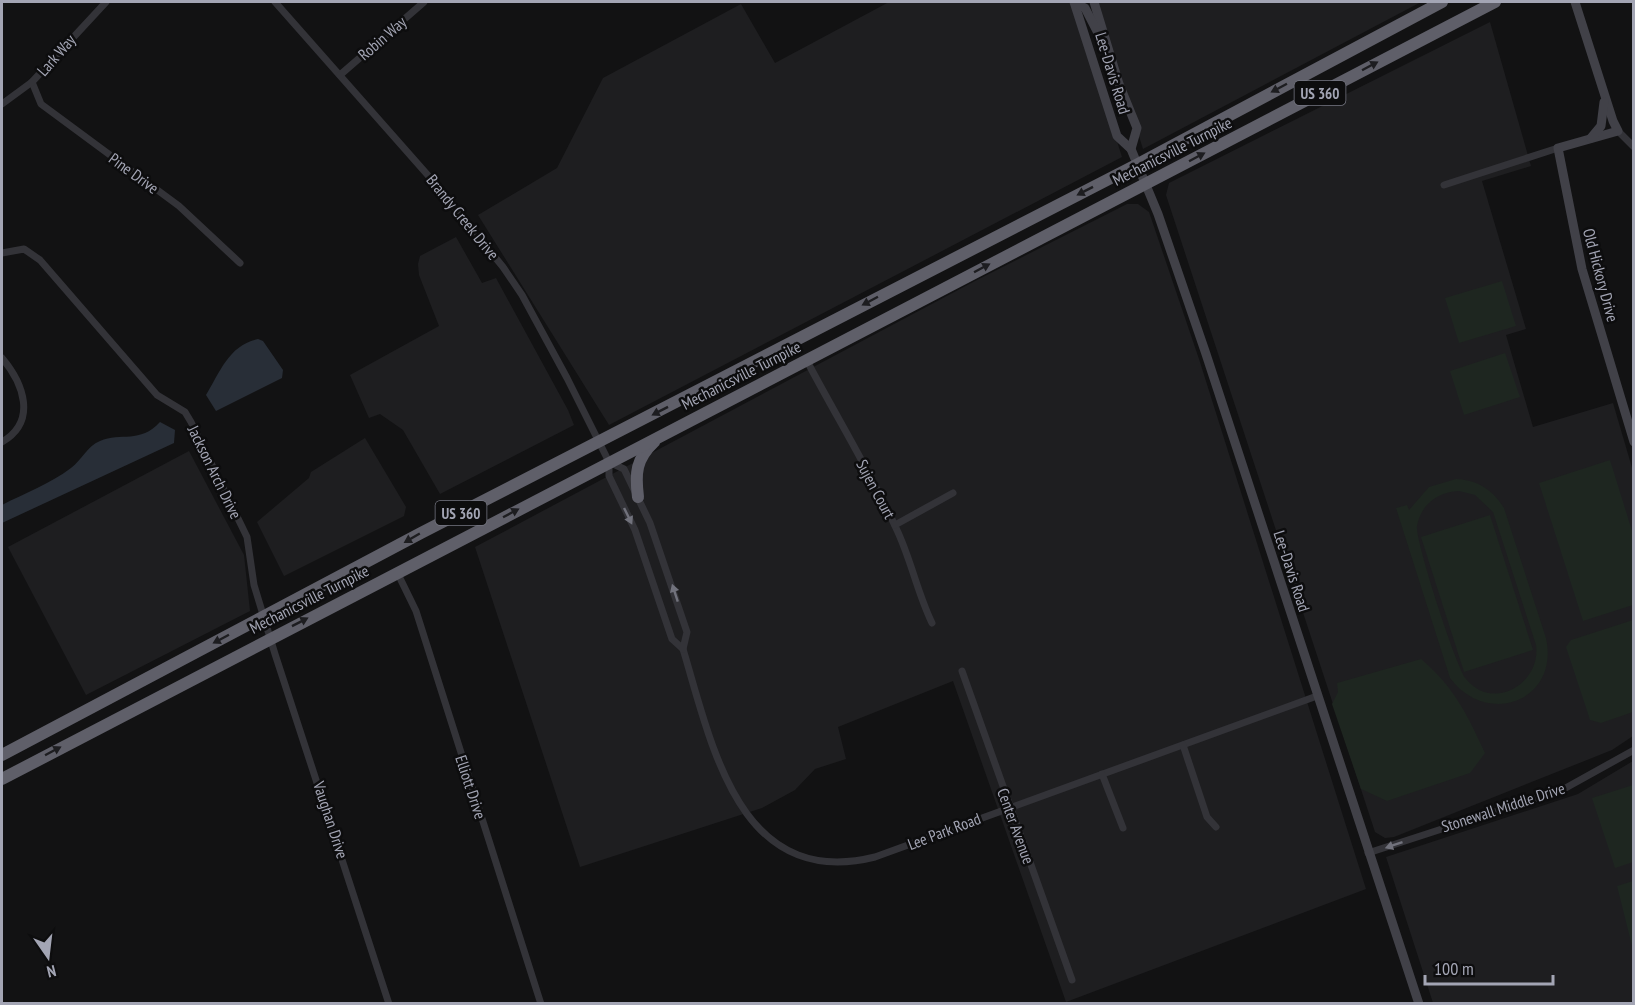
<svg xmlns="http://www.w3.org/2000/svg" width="1635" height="1005" viewBox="0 0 1635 1005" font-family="'PT Sans Narrow',sans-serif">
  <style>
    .built { fill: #1e1e20 }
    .green { fill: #1e2620; fill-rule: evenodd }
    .water { fill: #282e37 }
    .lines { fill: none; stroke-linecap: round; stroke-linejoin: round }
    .street { stroke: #333338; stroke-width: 7 }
    .secondary { stroke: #414148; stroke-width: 9 }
    .highway { stroke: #5f5f69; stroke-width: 12 }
    .oneway { fill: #1d1d20 }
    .oneway2 { fill: #71727c }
    .labels { text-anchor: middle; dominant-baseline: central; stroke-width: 5; stroke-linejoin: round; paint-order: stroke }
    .shield { fill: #0d0d0e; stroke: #767782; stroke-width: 1.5 }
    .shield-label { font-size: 15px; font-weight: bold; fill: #a3a5b4 }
    .street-label { font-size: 16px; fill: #a3a5b4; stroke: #0d0d0e }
  </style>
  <rect width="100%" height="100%" fill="#121213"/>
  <!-- built -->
  <g class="built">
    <polygon points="889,2 1078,2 1094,69 1122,157 609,425 478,215 557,168 603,78 741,4 775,63"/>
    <polygon points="1097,2 1421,2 1143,149"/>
    <polygon points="1490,22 1531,166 1482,181 1526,329 1506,335 1533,427 1613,403 1633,471 1633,736 1612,750 1394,837 1385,838 1375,832 1166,195 1169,183"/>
    <polygon points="1127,204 1138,204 1149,212 1199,359 1366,889 1066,1002 953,681 838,727 846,759 815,769 795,790 762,808 580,867 475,547 975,281"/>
    <polygon points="456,237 482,283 496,278 568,410 574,425 440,494 403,430 380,414 369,418 350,375 439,326 419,275 418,264 420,256"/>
    <polygon points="365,438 406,507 404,516 284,576 257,522 309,478 311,472"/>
    <polygon points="189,451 244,555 250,611 86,695 8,547"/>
    <polygon points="1633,761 1633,1003 1433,1003 1386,857 1578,794"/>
  </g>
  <!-- green -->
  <g class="green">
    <polygon points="1502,281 1516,326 1459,343 1445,298"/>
    <polygon points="1505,353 1520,397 1464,415 1450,371"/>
    <polygon points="1610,460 1633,534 1633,605 1583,621 1539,483"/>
    <path d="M1456,479c21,1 36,10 48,29l42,130c14,63 -59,90 -96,40l-54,-170 11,-3 2,5 20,-23zM1459,491l16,4 18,17 43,133c5,39 -43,67 -70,34 -10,-12 -51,-139 -49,-153 4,-22 21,-34 42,-35z"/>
    <polygon points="1490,515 1533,650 1464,672 1421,537"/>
    <polygon points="1633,620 1633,712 1601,723 1590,720 1566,647 1571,640"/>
    <path d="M1421,659c33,28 46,55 64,94l-15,20 -83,28 -26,-12 -29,-85 6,-12 -1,-9z"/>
    <polygon points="1633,785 1633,862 1615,868 1592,798"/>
    <polygon points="1633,881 1633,950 1617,886"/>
  </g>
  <!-- water -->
  <g class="water">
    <path d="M258,339l5,2 20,29 -1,8 -66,33 -10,-16c14,-23 23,-50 52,-56z"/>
    <path d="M160,422l15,8 -1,13 -172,80v-18c23,-12 48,-21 69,-37 11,-8 16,-22 29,-27 21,-9 40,3 60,-19z"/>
  </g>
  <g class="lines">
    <!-- street -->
    <g class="street">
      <path d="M275,2l158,179 70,86 19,28 45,83 42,84v14l26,54 37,109 11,10c29,96 56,242 192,208l442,-161"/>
      <polyline points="340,75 424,2"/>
      <polyline points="32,82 41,104 179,206 240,263"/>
      <polyline points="2,104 32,82 106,2"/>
      <polyline points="1618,131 1634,147"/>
      <polyline points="1444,185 1558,148"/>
      <polyline points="2,253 24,249 40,260 157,395 185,412 191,422 247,537 254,585 275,654 389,1004"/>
      <path d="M2,358c21,25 36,63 0,84"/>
      <path d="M807,361c29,55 63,110 89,167 15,31 21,64 36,95"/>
      <polyline points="611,463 624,469 650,523 687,632 683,649"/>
      <polyline points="895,525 953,493"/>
      <polyline points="397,572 416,611 541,1004"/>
      <polyline points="962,671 1072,980"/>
      <polyline points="1183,745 1207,817 1216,827"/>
      <polyline points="1102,774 1123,828"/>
      <polyline points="1368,853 1562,790 1634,750"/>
    </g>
    <!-- secondary -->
    <g class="secondary">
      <polyline points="1074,2 1117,136 1131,149 1158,214 1206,354 1419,1004"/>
      <polyline points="1094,2 1119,84 1137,128 1131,149"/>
      <polyline points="1575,2 1613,121 1618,131 1558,148 1582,269 1634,442"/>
      <polyline points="1075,3 1085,8 1099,35"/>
      <polyline points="1591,138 1601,126 1604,102"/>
    </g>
    <!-- highway -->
    <g class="highway">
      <path d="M638,497c-3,-24 -2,-38 16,-55"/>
      <polyline points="2,755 421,533 1138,164 1442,2"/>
      <polyline points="2,779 1495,2"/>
    </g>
  </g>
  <!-- one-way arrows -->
  <defs><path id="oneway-solid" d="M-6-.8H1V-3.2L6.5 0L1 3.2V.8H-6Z" transform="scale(1.5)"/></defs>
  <g class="oneway">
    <use href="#oneway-solid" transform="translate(1370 66) rotate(-28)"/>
    <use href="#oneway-solid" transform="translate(1279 88) rotate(152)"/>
    <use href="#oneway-solid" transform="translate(1197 157) rotate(-28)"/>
    <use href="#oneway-solid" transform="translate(1085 191) rotate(153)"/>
    <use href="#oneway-solid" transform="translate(982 268) rotate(-28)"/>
    <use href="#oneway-solid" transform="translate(870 301) rotate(152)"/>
    <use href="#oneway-solid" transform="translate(660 411) rotate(153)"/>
    <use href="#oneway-solid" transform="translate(511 513) rotate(-28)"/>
    <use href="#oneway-solid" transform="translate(412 538) rotate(150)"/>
    <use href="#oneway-solid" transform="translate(300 622) rotate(-27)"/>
    <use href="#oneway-solid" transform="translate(221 639) rotate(152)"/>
    <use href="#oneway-solid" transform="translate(53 751) rotate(-28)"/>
  </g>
  <g class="oneway2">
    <use href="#oneway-solid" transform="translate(628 516) rotate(64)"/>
    <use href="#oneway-solid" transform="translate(675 593) rotate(-108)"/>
    <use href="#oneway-solid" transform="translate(1394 845) rotate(161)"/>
  </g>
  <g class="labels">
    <!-- shield labels -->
    <g class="shield">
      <rect x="1294.5" y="81" width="51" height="24" rx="4.5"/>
      <rect x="435.5" y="501" width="51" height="24" rx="4.5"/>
    </g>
    <g class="shield-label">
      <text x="1320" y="93">US 360</text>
      <text x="461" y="513">US 360</text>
    </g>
    <!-- street labels -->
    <g class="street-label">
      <text transform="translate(382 38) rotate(-41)">Robin Way</text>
      <text transform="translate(56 55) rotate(-49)">Lark Way</text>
      <text transform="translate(1113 73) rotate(73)">Lee-Davis Road</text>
      <text transform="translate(1172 151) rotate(-27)">Mechanicsville Turnpike</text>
      <text transform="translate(134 173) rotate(36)">Pine Drive</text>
      <text transform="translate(463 217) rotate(51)">Brandy Creek Drive</text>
      <text transform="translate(1601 275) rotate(75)">Old Hickory Drive</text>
      <text transform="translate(741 375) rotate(-27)">Mechanicsville Turnpike</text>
      <text transform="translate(215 472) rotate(64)">Jackson Arch Drive</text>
      <text transform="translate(876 489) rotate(62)">Sujen Court</text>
      <text transform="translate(1292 571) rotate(72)">Lee-Davis Road</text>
      <text transform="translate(309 599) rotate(-27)">Mechanicsville Turnpike</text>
      <text transform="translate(471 787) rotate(72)">Elliott Drive</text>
      <text transform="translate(1503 807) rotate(-18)">Stonewall Middle Drive</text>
      <text transform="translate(331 820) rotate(72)">Vaughan Drive</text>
      <text transform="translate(1016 826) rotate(70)">Center Avenue</text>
      <text transform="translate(944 831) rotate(-21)">Lee Park Road</text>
    </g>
  </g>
  <!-- border -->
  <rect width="1635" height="1005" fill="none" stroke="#a3a5b4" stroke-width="6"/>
  <!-- north arrow -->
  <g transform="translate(48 957) rotate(166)" stroke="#0d0d0e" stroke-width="4.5" paint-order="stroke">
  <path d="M0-4.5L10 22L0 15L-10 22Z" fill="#a3a5b4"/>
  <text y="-9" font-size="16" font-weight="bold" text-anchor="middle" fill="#a3a5b4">N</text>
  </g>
  <!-- scale -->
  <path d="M1425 975v9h128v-9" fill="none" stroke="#a3a5b4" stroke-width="3"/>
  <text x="1434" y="975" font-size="18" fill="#a3a5b4" stroke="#0d0d0e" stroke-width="4.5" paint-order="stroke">100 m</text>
</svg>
